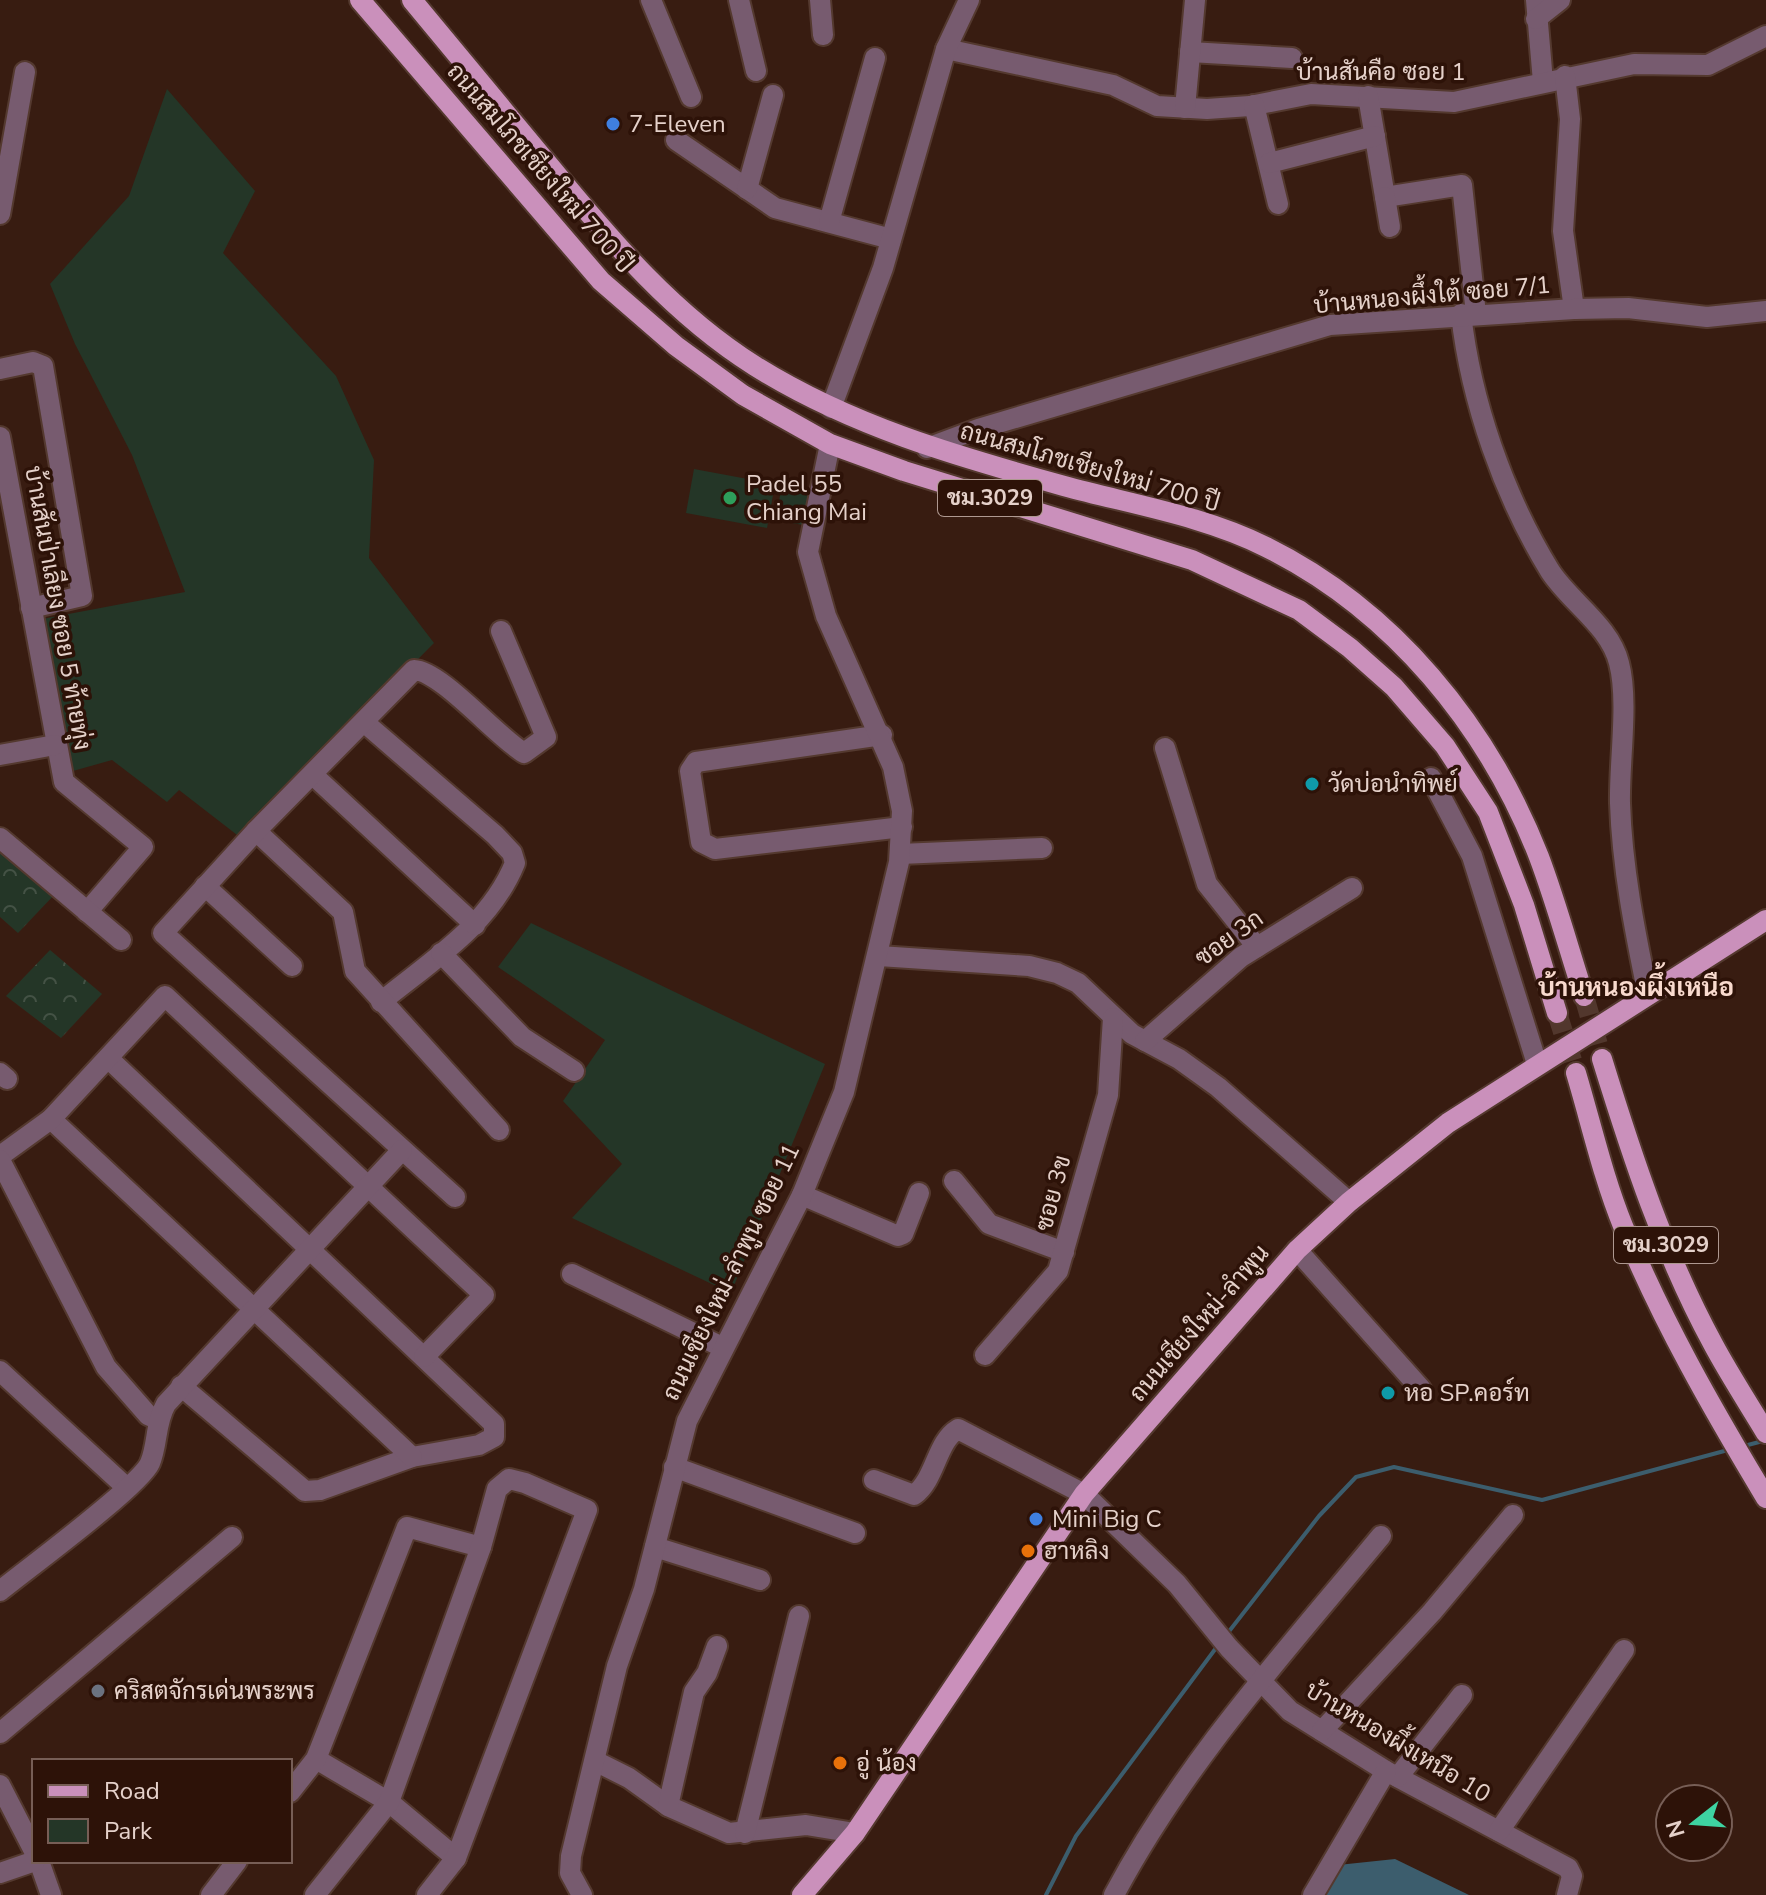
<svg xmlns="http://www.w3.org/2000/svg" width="1766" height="1895" viewBox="0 0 1766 1895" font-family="'Nunito Sans',Sarabun,sans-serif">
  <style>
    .green { fill: #243627 }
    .forest { fill: url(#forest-crowns) }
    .water { fill: #3c5d6d }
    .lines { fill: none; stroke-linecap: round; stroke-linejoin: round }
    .stream { stroke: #3c5d6d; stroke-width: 4 }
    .major-tunnel { stroke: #52372d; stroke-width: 20; stroke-dasharray: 20 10; stroke-linecap: butt }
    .minor-casing { stroke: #54392f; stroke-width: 24 }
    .major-casing { stroke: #54392f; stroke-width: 24 }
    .minor { stroke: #775b6f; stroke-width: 20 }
    .major { stroke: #ca90bb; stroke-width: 20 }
    .shop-dot { fill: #3f7fe0; stroke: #2d1208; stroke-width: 3 }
    .leisure-dot { fill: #2e9e5b; stroke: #2d1208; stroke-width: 3 }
    .culture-dot { fill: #0f9aa8; stroke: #2d1208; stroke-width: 3 }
    .food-dot { fill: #e8710a; stroke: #2d1208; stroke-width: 3 }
    .worship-dot { fill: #6b7280; stroke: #2d1208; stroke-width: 3 }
    .labels { text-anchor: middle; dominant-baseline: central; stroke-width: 7; stroke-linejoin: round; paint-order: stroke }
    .shield { fill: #2d1208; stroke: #ae9890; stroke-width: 2 }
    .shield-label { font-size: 22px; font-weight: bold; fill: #e5d1ca }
    .street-label { font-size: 24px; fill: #e5d1ca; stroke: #2d1208 }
    .poi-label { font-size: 24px; fill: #e5d1ca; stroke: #2d1208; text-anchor: start }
    .neighbourhood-label { font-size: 26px; font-weight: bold; fill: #f9dace; stroke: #2d1208 }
  </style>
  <defs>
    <pattern id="forest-crowns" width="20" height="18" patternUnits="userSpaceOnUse" patternTransform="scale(2)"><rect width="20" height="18" fill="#243627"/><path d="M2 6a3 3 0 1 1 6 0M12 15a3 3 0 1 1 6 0" fill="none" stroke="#445245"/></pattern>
  </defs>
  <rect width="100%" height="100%" fill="#381c11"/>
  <!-- green -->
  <g class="green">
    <polygon points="167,89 255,191 223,253 336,376 374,460 369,558 434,643 241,838 179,790 167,802 112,760 73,771 42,619 185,592 132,455 75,344 50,284 129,196"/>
    <polygon points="694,469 775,484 767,528 686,513"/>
    <polygon points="782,483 809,488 803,525 776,520"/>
    <polygon points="531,923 825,1064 731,1293 572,1218 622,1164 563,1101 605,1040 498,967"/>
  </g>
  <!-- forest -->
  <g class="forest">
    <polygon points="0,850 55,894 18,933 0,917"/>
    <polygon points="50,950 102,994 61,1038 6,996"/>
  </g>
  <!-- water -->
  <polygon class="water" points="1395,1859 1469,1895 1321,1895 1338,1865"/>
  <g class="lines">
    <!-- stream -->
    <g class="stream">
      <polyline points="1744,1446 1763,1441"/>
      <polyline points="1227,1634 1319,1516 1356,1477 1394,1467 1542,1500 1728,1450"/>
      <polyline points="1046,1895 1076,1836 1219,1644"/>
    </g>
    <!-- major-tunnel -->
    <g class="major-tunnel">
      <polyline points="1584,996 1602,1059"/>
      <polyline points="1557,1013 1576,1073"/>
    </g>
    <!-- minor casing -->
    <g class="minor-casing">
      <g id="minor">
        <polyline points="651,0 691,97"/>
        <polyline points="739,0 756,71"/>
        <polyline points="820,0 823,35"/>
        <polyline points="1536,0 1543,82"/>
        <polyline points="1536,19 1560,0"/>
        <polyline points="946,49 1113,85 1157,106 1207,109 1250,106 1311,94 1454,102 1634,64 1708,65 1766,36"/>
        <polyline points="1190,52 1292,58"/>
        <polyline points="1565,76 1570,119 1563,231 1574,309"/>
        <polyline points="1368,96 1385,197 1462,185 1476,314"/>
        <polyline points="1254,105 1278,204"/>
        <polyline points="1185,108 1195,0"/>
        <polyline points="676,140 775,208 891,239"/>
        <polyline points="1269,163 1375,136"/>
        <polyline points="747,189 773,95"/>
        <polyline points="1385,197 1390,227"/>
        <polyline points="0,214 25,72"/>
        <polyline points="829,222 875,58"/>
        <path d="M1461,314c10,88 43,182 89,257 20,31 60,55 69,92 10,38 0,99 1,140 2,64 15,129 28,192"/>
        <polyline points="0,369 33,362 43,366 82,596 31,608"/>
        <polyline points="831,408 883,268 946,49 969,0"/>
        <polyline points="0,437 64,782 143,847 87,912"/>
        <polyline points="927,448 978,429 1330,325 1574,309 1628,308 1707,317 1766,311"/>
        <path d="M365,723l130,112 17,18 3,10c-25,62 -84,98 -134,139"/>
        <polyline points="882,735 696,762 690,771 701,842 715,849 902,827"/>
        <polyline points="1165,748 1207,884 1257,947"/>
        <polyline points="0,755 55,745"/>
        <polyline points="313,775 475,925"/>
        <polyline points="1431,778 1472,856 1537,1064"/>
        <polyline points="256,831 343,912 355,971 499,1130"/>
        <polyline points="0,838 121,940"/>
        <polyline points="900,854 1042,848"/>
        <polyline points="205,886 292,966"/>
        <polyline points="441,953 522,1037 574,1071"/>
        <polyline points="879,956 1029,966 1057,973 1078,983 1132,1034 1179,1059 1218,1087 1349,1202"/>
        <polyline points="1145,1041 1241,957 1352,888"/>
        <polyline points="109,1059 494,1424 494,1437 479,1445 412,1457 320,1490 305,1491 181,1386"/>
        <polyline points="0,1073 7,1079"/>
        <polyline points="51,1119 412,1457"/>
        <polyline points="0,1156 51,1119 165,996 484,1295 424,1357"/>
        <polyline points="0,1160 106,1367 148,1415 157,1419"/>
        <polyline points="954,1181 989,1224 1064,1252"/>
        <polyline points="802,1195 898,1236 903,1234 919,1193"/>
        <path d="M455,1197l-292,-264 93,-102 158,-161c27,1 82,66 110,83l22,-16 -45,-106"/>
        <polyline points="1297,1250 1421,1389"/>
        <polyline points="572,1274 722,1347"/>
        <polyline points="985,1355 1058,1271 1108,1095 1113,1018"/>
        <polyline points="0,1371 127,1488"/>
        <polyline points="674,1467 855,1533"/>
        <path d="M874,1480l40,15c22,-16 22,-53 44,-66l126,65 93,90 52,64 61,63 96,60 182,97 4,8 -5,19"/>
        <polyline points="655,1547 760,1580"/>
        <path d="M0,1591c27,-22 140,-105 150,-128 8,-19 5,-40 16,-59l236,-254"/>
        <polyline points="1322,1731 1432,1612 1513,1515"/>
        <polyline points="0,1733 232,1537"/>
        <polyline points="316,1759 389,1802 456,1858"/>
        <polyline points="595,1761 629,1778 668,1806 729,1833 806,1825 855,1833"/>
        <polyline points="1398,1777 1462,1695"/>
        <polyline points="0,1785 34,1851"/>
        <polyline points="290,1792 316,1759 407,1527 481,1547"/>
        <polyline points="668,1806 694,1692 707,1673 717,1646"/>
        <polyline points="1499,1831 1624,1650"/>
        <polyline points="745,1833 799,1616"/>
        <polyline points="39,1861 51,1895"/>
        <polyline points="0,1873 35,1861"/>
        <polyline points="211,1895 237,1861"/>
        <polyline points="315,1895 389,1802 481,1547 497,1489 509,1479 525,1483 587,1510 456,1858 427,1895"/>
        <polyline points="582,1895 570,1873 571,1856 617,1666 644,1589 687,1421 802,1195 844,1092 899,862 902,811 893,767 826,616 808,552 830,444"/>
        <path d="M1114,1895c70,-132 172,-244 267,-359"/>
        <polyline points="1313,1895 1386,1771"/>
      </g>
    </g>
    <!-- major casing -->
    <g class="major-casing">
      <g id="major">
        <polyline points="360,0 601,281 676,346 743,395 830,444 904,471 1192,560 1299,610 1350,648 1394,687 1445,746 1488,812 1524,905 1557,1013"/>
        <path d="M412,0c47,56 93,113 140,169 60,73 122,146 203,197 96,60 201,90 309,120 66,18 141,30 202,61 127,63 222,179 273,310 17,45 30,93 45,139"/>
        <path d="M1602,1059c30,97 62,195 111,285 16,30 35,59 53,89"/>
        <path d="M1576,1073c15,50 27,104 47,153 39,95 90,184 143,272"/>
        <polyline points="802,1895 855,1833 1084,1494 1297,1250 1349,1202 1448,1123 1766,920"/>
      </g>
    </g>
    <!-- minor -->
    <use href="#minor" class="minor"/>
    <!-- major -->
    <use href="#major" class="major"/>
  </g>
  <!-- markers -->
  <g class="shop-dot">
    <circle cx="613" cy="124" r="8"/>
    <circle cx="1036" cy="1519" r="8"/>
  </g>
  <circle class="leisure-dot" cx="730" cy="498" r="8"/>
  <g class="culture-dot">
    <circle cx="1312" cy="784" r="8"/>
    <circle cx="1388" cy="1393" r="8"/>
  </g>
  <g class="food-dot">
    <circle cx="1028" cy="1551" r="8"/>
    <circle cx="840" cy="1763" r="8"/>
  </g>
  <circle class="worship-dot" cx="98" cy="1691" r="8"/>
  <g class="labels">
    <!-- shield labels -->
    <g class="shield">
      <rect x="938" y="480" width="104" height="36" rx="6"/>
      <rect x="1614" y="1227" width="104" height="36" rx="6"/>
    </g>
    <g class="shield-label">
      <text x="990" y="498">ชม.3029</text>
      <text x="1666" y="1245">ชม.3029</text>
    </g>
    <!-- street labels -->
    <g class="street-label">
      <text x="1381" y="72">บ้านสันคือ ซอย 1</text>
      <text transform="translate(540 168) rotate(49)">ถนนสมโภชเชียงใหม่ 700 ปี</text>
      <text transform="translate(1432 295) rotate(-5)">บ้านหนองผึ้งใต้ ซอย 7/1</text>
      <text transform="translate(1090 467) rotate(16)">ถนนสมโภชเชียงใหม่ 700 ปี</text>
      <text transform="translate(58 608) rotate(80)">บ้านสันป่าเลียง ซอย 5 ท้ายทุ่ง</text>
      <text transform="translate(1229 938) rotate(-36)">ซอย 3ก</text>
      <text transform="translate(1053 1193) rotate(-75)">ซอย 3ข</text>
      <text transform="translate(731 1272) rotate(-64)">ถนนเชียงใหม่-ลำพูน ซอย 11</text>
      <text transform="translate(1199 1323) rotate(-49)">ถนนเชียงใหม่-ลำพูน</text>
      <text transform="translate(1398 1742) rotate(31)">บ้านหนองผึ้งเหนือ 10</text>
    </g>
    <!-- poi labels -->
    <g class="poi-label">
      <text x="629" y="124">7-Eleven</text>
      <text x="746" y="484">Padel 55<tspan x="746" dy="28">Chiang Mai</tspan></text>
      <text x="1328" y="784">วัดบ่อนำทิพย์</text>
      <text x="1404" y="1393">หอ SP.คอร์ท</text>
      <text x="1052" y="1519">Mini Big C</text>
      <text x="1044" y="1551">ฮาหลิง</text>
      <text x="114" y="1691">คริสตจักรเด่นพระพร</text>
      <text x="856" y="1763">อู่ น้อง</text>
    </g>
    <!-- neighbourhood labels -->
    <g class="neighbourhood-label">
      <text x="1636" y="987">บ้านหนองผึ้งเหนือ</text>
    </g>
  </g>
  <!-- legend -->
  <rect x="32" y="1759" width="260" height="104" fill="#2d1208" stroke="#775e56" stroke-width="2"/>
  <rect x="48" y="1785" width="40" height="12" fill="#ca90bb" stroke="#775e56" stroke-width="2"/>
  <text x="104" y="1799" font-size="24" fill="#e5d1ca">Road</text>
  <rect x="48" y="1819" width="40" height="24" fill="#243627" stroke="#775e56" stroke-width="2"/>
  <text x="104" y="1839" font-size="24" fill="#e5d1ca">Park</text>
  <!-- north arrow -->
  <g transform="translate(1694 1823) rotate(253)"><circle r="38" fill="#2d1208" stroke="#775e56" stroke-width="2"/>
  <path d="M0-6L14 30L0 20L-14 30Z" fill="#3ed4a2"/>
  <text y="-12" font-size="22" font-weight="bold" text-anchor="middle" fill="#e5d1ca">N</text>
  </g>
</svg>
